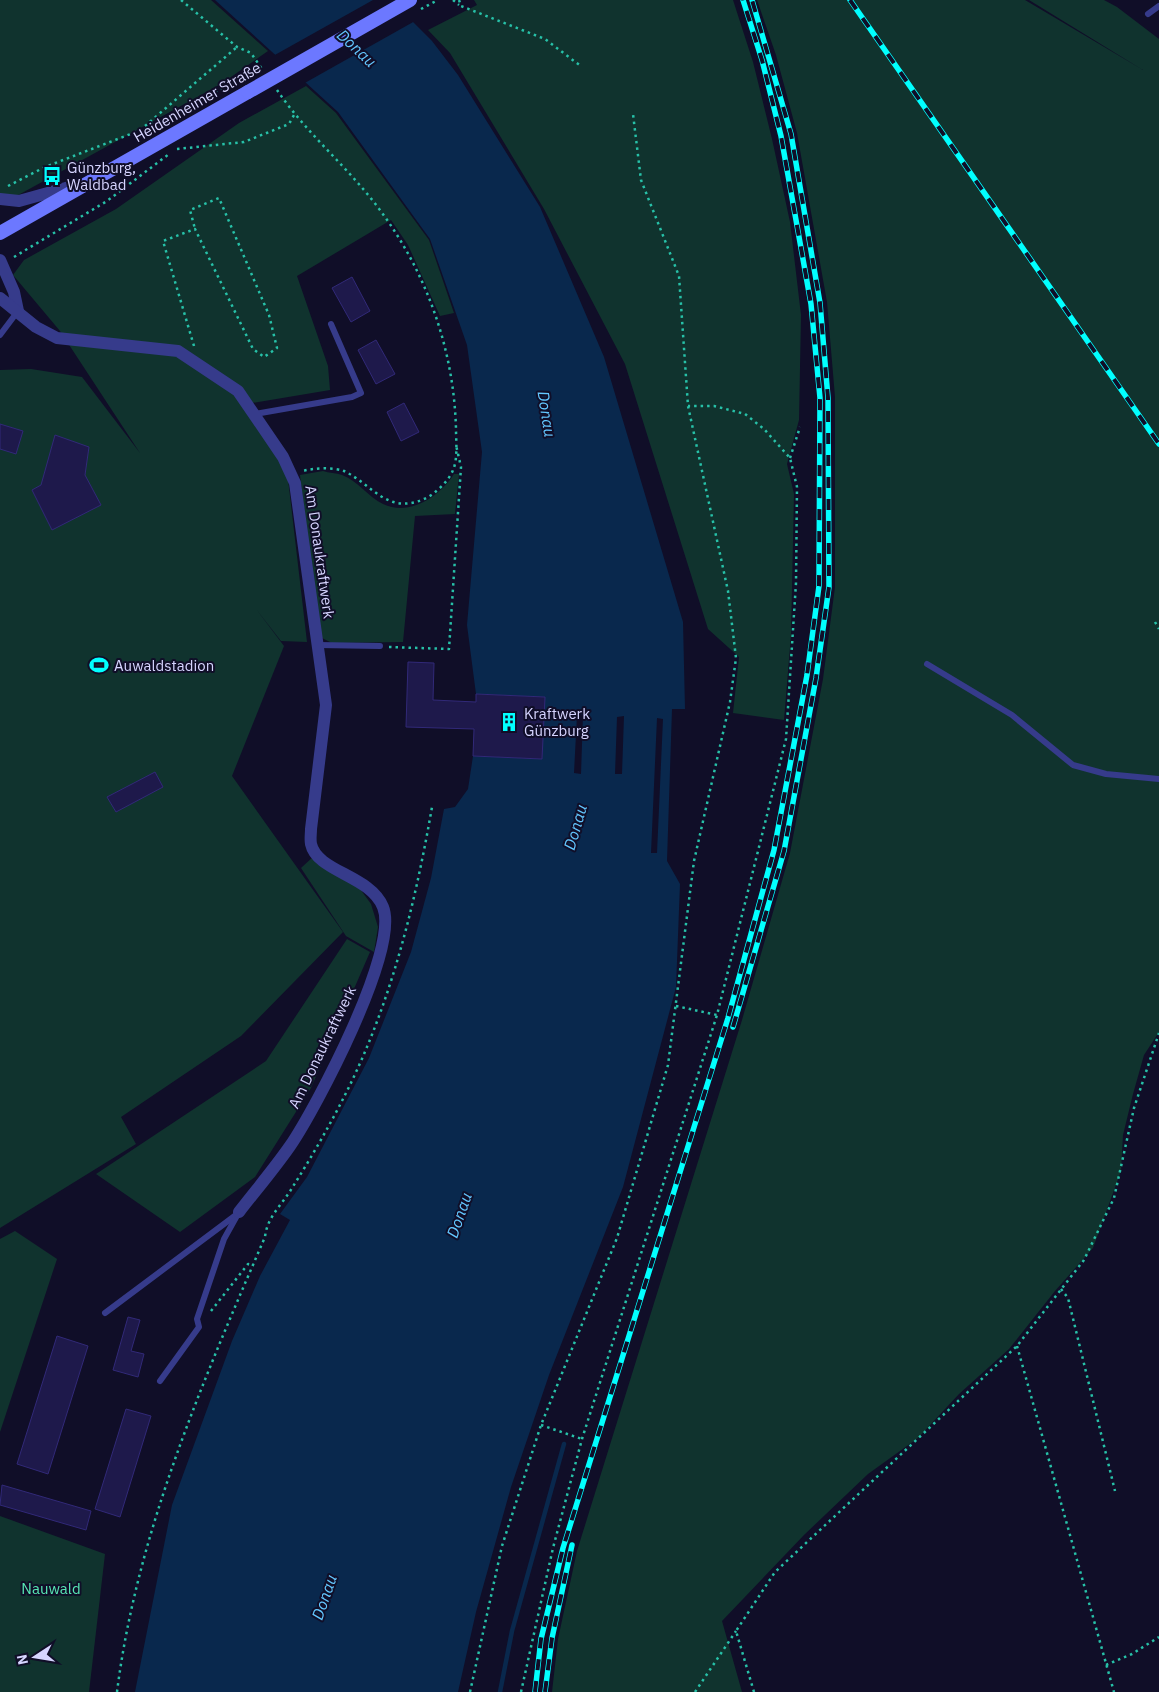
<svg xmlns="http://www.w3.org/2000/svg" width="1159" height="1692" viewBox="0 0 1159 1692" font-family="'IBM Plex Sans',sans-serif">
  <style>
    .green { fill: #10332e }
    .water { fill: #09284d; fill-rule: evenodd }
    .pier { fill: #100e28 }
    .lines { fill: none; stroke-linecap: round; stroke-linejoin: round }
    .stream { stroke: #09284d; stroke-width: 4.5 }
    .building { fill: #1e194b; stroke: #312978 }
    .path { stroke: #27c1a8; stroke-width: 2.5; stroke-dasharray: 2.5 4; stroke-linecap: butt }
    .service { stroke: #363b8b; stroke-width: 6 }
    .minor { stroke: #363b8b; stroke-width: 12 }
    .secondary { stroke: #6c78ff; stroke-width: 14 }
    .rail-casing { stroke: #01ffff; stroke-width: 5.5 }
    .rail { stroke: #100e28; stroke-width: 4; stroke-dasharray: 11; stroke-linecap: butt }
    .path-bridge { stroke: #27c1a8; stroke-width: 2.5; stroke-dasharray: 2.5 4; stroke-linecap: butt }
    .secondary-bridge { stroke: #6c78ff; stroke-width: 14 }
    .labels { text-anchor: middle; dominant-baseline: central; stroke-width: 4; stroke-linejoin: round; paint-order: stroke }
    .street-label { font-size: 15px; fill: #d6d5ff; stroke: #100e28 }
    .poi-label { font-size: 15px; fill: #d6d5ff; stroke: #100e28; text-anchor: start }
    .park-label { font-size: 15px; fill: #58e8b5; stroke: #100e28 }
    .water-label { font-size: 16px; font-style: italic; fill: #63c7ff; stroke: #100e28 }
  </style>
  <rect width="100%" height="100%" fill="#100e28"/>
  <!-- green -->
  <g class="green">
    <polygon points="0,0 211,0 268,51 221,84 0,205"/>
    <polygon points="474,0 733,0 753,62 772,139 790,222 801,315 799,420 787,464 794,494 791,635 784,720 733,713 739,657 708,629 625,364 544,209 450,53 428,30 477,5"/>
    <polygon points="757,0 1025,0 1143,70 1029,0 1104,0 1117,7 1159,39 1159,1032 1144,1055 1133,1094 1123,1135 1121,1171 1093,1248 1055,1291 1009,1349 959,1394 918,1438 868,1474 804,1535 722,1621 742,1692 552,1692 558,1639 577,1551 742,1020 790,853 823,679 835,587 835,397 827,302 797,133 776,55"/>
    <polygon points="306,86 336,113 429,240 454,313 440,316 408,245 391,220 297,276 328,366 330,390 252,403 288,479 307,642 281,641 256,609 284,646 232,776 343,932 241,1036 121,1117 136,1144 0,1228 0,370 31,369 82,377 140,453 60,331 13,275 24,260 116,209 239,123"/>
    <path d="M323,471c6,2 13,2 19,4 15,5 26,22 41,29 27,13 57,-8 71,-30h5l-4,40 -40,2 -12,126 -71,1 -12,-6 -20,-162z"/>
    <polygon points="313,857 355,882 371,904 378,927 374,952 346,936 301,868"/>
    <polygon points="347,939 370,952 311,1088 255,1177 180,1232 96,1174 266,1061"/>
    <polygon points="15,1231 57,1259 0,1432 0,1239"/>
    <polygon points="0,1516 105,1554 89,1692 0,1692"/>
  </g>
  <!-- water -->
  <path class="water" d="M215,0h176l41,41 26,34 82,132 64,150 79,265 2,87h-13l-5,152 13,23 -4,103 -53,200 -74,188 -38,112 -35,125 -18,80h-323l37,-187 60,-164 28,-65 30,-56 -10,-6 27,-37 62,-119 42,-106 20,-74 13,-69 11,-2 13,-18 5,-33 69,3 3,-62 -69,-3 -9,-69 15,-173 -15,-107 -37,-106 -92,-127zM577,715h6l-2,59 -7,-1zM624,716l-2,58h-7l2,-57zM657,718l6,1 -6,134h-6z"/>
  <!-- pier -->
  <polygon class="pier" points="373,0 394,0 415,21 303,84 273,56"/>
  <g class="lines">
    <!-- stream -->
    <polyline class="stream" points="500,1692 512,1631 564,1444"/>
  </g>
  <!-- building -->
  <g class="building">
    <polygon points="352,277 370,311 351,322 332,288"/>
    <polygon points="376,340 395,374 376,384 358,350"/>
    <polygon points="404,403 419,432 401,441 387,412"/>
    <polygon points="0,424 23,431 16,454 0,449"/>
    <polygon points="55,435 89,447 85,475 101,505 52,530 32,490 41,485"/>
    <polygon points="408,662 434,663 433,700 476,702 476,694 545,697 542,759 473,756 474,729 406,727"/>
    <polygon points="155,772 163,787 116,812 107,797"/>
    <polygon points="128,1317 140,1320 131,1351 144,1354 138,1377 113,1370"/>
    <polygon points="57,1336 88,1346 48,1474 17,1464"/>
    <polygon points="126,1409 151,1416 120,1517 95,1509"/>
    <polygon points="2,1485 91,1511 86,1530 0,1505"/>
  </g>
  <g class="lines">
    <!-- path -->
    <g class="path">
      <polyline points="181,0 237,47 251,53 262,69"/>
      <polyline points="453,0 459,5"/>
      <polyline points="459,0 461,6 545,39 582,67"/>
      <path d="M277,90c31,46 76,81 108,127 44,62 69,136 71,212 0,12 2,30 -3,41 -4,11 -19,25 -29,29 -37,16 -51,-14 -80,-28 -11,-4 -31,-3 -41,0"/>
      <polyline points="145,126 237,47"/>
      <polyline points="177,149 244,142 289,124 294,115"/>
      <polyline points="8,186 45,167 141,130 240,79"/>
      <polyline points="14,257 107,201 169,154"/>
      <polyline points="194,346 163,241 195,229 253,349 264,357 277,348 269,315 219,198 190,210 195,229"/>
      <polyline points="790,458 800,427"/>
      <polyline points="1155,622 1159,629"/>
      <polyline points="389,647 449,649 461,467 456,445"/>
      <polyline points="676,1006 717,1015"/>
      <polyline points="1061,1289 1068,1298 1115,1491"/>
      <polyline points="211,1311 248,1264 254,1265"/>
      <polyline points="1017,1346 1114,1692"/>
      <polyline points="541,1425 582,1439"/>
      <polyline points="1106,1665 1132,1654 1159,1637"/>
      <path d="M117,1692c20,-159 85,-309 148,-455 2,-20 17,-32 27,-49 19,-30 38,-63 54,-95 45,-90 69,-188 86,-286"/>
      <polyline points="470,1692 502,1546 541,1425 617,1238 668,1065 694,861 730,702 736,658 728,591 688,406 679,276 641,180 633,114"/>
      <polyline points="521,1692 553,1548 582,1439 717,1015 786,739 796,583 797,487 790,458 764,429 745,414 714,406 688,406"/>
      <polyline points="695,1692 736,1631"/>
      <polyline points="754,1692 736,1631 775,1572 1017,1346 1084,1260 1114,1198 1134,1108 1159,1033"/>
    </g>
    <!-- service -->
    <g class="service">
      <polyline points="1148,14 1159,6"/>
      <polyline points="0,335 18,311"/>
      <polyline points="255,414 352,397 361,393 331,324"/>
      <polyline points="318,645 380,646"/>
      <polyline points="927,664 1012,715 1073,765 1106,774 1159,779"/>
      <polyline points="105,1313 236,1215"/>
      <polyline points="160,1381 199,1327 197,1319 224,1239 239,1212"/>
    </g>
    <!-- minor -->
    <g class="minor">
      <polyline points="0,199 19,201 80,184"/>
      <polyline points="0,260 14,292 18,311"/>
      <path d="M0,298l36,29 21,11 121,13 60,40 45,66 12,26 31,222 -15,124c0,5 -1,10 0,15 6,28 59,31 72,63 17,42 -67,201 -93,239 -16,23 -34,44 -51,66"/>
    </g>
    <!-- secondary -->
    <polyline class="secondary" points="0,233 248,92"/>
    <!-- rail casing -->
    <g class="rail-casing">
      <g id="rail">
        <polyline points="850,0 1159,444"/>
        <polyline points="733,1027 784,851 816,678 829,587 828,398 820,303 791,134 752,0"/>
        <polyline points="535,1692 541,1639 563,1548 728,1018 774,850 807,675 819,586 820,398 811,304 781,136 762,60 743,0"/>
        <polyline points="545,1692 552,1638 572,1545"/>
      </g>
    </g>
    <!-- rail -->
    <use href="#rail" class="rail"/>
    <!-- path-bridge -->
    <g class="path-bridge">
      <polyline points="421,9 438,0"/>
      <polyline points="240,79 262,66"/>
    </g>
    <!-- secondary-bridge -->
    <polyline class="secondary-bridge" points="248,92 410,0"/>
  </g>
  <!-- icons -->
  <defs>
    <g id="bus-bare" transform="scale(1.5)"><path d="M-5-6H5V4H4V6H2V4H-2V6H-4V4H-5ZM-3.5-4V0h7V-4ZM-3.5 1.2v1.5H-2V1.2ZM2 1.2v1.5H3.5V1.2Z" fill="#01ffff" stroke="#100e28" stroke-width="2.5" paint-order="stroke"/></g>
    <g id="stadium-bare" transform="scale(1.5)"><path d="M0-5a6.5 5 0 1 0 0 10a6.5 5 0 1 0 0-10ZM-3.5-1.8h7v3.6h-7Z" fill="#01ffff" stroke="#100e28" stroke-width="2.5" paint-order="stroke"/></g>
    <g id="building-bare" transform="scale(1.5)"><path d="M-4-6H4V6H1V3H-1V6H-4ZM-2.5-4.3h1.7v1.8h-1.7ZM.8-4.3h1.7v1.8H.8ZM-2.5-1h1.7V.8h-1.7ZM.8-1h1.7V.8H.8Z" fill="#01ffff" stroke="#100e28" stroke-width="2.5" paint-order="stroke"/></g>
  </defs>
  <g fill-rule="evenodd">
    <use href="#bus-bare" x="52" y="176"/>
    <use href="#stadium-bare" x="99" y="665"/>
    <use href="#building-bare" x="509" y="722"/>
  </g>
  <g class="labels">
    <!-- street labels -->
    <g class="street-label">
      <text transform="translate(197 102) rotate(-30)">Heidenheimer Straße</text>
      <text transform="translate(320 552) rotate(82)">Am Donaukraftwerk</text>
      <text transform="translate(322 1047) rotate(-64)">Am Donaukraftwerk</text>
    </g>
    <!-- poi labels -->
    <g class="poi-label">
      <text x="67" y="167">Günzburg,<tspan x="67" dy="17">Waldbad</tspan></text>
      <text x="114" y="665">Auwaldstadion</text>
      <text x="524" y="713">Kraftwerk<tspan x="524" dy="17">Günzburg</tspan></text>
    </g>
    <!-- park labels -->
    <g class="park-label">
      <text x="51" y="1588">Nauwald</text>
    </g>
    <!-- water labels -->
    <g class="water-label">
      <text transform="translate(357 48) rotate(43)">Donau</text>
      <text transform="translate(547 414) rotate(81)">Donau</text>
      <text transform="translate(575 827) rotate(-74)">Donau</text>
      <text transform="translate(459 1215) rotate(-71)">Donau</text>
      <text transform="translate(324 1597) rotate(-71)">Donau</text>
    </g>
  </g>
  <!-- north arrow -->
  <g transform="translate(35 1657) rotate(258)" stroke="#100e28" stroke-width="4" paint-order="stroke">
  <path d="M0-4L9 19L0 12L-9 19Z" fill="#d6d5ff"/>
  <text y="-8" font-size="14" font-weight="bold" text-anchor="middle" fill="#d6d5ff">N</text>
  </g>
</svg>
